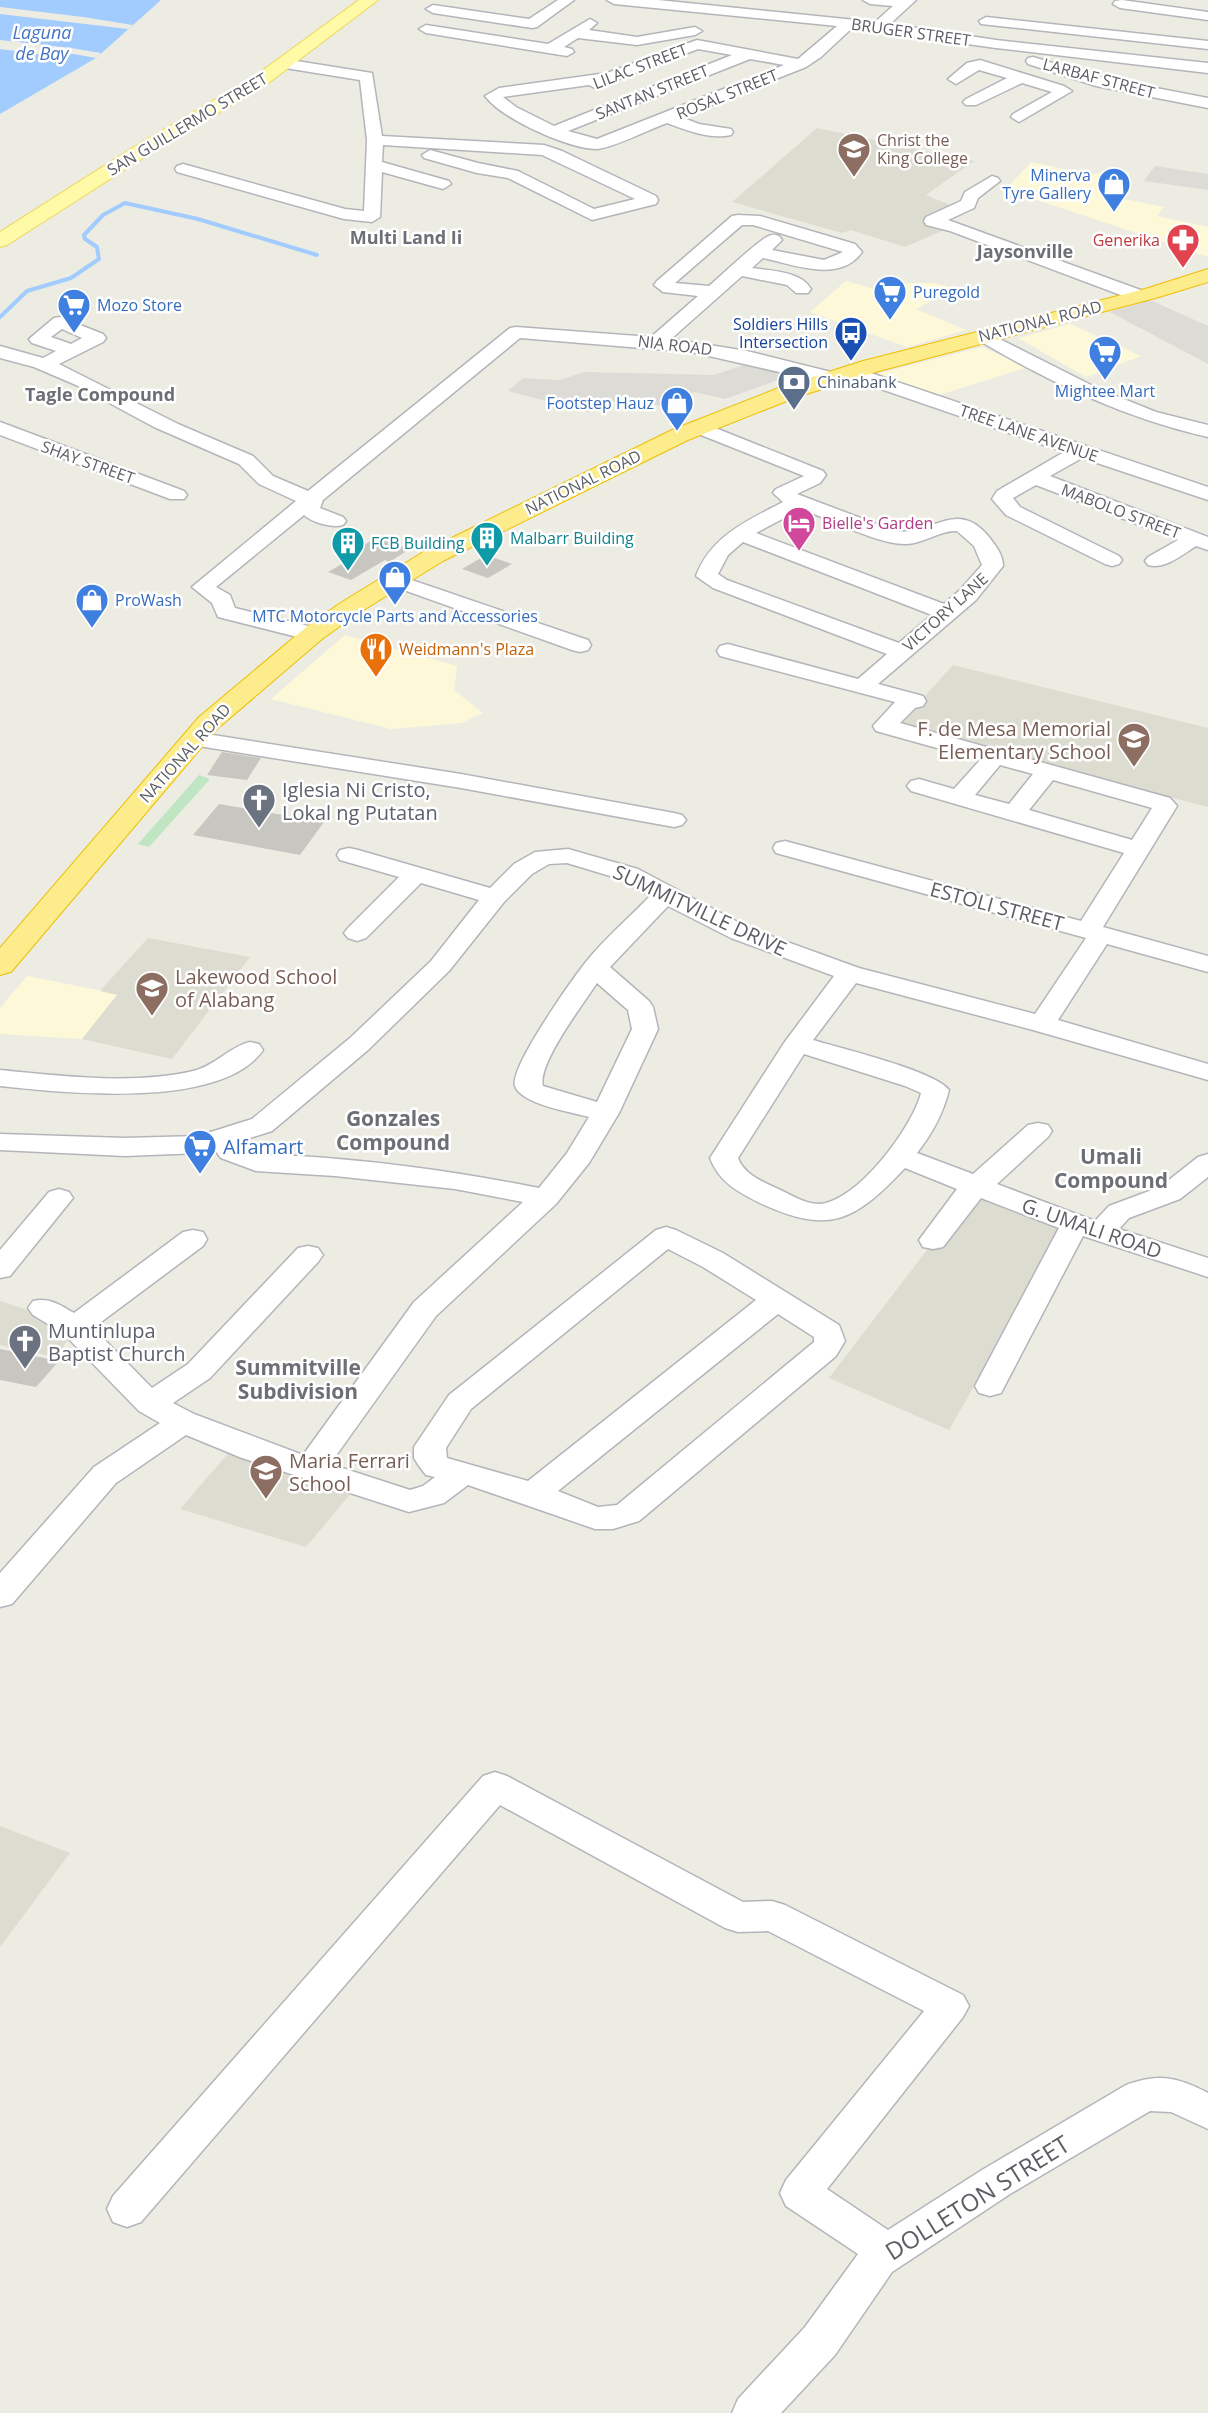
<svg xmlns="http://www.w3.org/2000/svg" width="1208" height="2413" viewBox="0 0 1208 2413" font-family="'Open Sans',sans-serif">
  <style>
    .commercial { fill: #fdf9d8 }
    .industrial { fill: #dcdbd5 }
    .education { fill: #dddcd1 }
    .green { fill: #bfe5c3 }
    .water { fill: #a2ccfe }
    .pier { fill: #edece3 }
    .lines { fill: none; stroke-linecap: round; stroke-linejoin: round }
    .stream { stroke: #a2ccfe; stroke-width: 4 }
    .building { fill: #c8c6c0 }
    .minor-casing { stroke: #b3b5ba; stroke-width: 3 }
    .major-casing { stroke: #f0d659; stroke-width: 2 }
    .highway-casing { stroke: #eebe02; stroke-width: 2 }
    .minor { fill: #fff; fill-rule: evenodd }
    .major { fill: #fefaa7; fill-rule: evenodd }
    .highway { fill: #fcec8b; fill-rule: evenodd }
    .labels { text-anchor: middle; dominant-baseline: central; stroke-width: 5; stroke-linejoin: round; paint-order: stroke }
    .far-street-label { font-size: 16px; fill: #5b5e63; stroke: #fff }
    .far-education-label { font-size: 16px; fill: #785e54; stroke: #fff; text-anchor: start }
    .far-shop-label { font-size: 16px; fill: #366cbe; stroke: #fff; text-anchor: start }
    .far-health-label { font-size: 16px; fill: #be3a42; stroke: #fff; text-anchor: end }
    .far-transit-label { font-size: 16px; fill: #164399; stroke: #fff; text-anchor: end }
    .far-service-label { font-size: 16px; fill: #4e5e75; stroke: #fff; text-anchor: start }
    .far-hotel-label { font-size: 16px; fill: #b23c85; stroke: #fff; text-anchor: start }
    .far-culture-label { font-size: 16px; fill: #0d838f; stroke: #fff; text-anchor: start }
    .far-food-label { font-size: 16px; fill: #c56008; stroke: #fff; text-anchor: start }
    .far-water-label { font-size: 18px; font-style: italic; fill: #4474c2; stroke: #fff }
    .far-neighbourhood-label { font-size: 18px; font-weight: bold; fill: #6c6f75; stroke: #fff }
    .education-label { font-size: 20px; fill: #785e54; stroke: #fff; text-anchor: start }
    .worship-label { font-size: 20px; fill: #5b616d; stroke: #fff; text-anchor: start }
    .street-label { font-size: 20px; fill: #5b5e63; stroke: #fff }
    .shop-label { font-size: 20px; fill: #366cbe; stroke: #fff; text-anchor: start }
    .neighbourhood-label { font-size: 21px; font-weight: bold; fill: #6c6f75; stroke: #fff }
    .near-street-label { font-size: 24px; fill: #5b5e63; stroke: #fff }
  </style>
  <rect width="100%" height="100%" fill="#edece3"/>
  <!-- commercial -->
  <g class="commercial">
    <polygon points="1031,162 1090,175 1116,169 1130,173 1119,198 1164,207 1157,216 1208,227 1208,257 1037,200 1007,188"/>
    <polygon points="846,281 882,291 901,283 933,283 956,288 916,309 966,330 907,347 810,312"/>
    <polygon points="1070,324 1141,356 1086,377 1018,338"/>
    <polygon points="982,347 1028,367 939,395 877,374"/>
    <polygon points="345,635 457,666 454,690 483,713 461,723 391,729 271,699"/>
    <polygon points="27,976 118,994 82,1039 0,1034 0,1008"/>
  </g>
  <!-- industrial -->
  <g class="industrial">
    <polygon points="1155,166 1208,174 1208,190 1144,181"/>
    <polygon points="1150,300 1208,326 1208,364 1110,312"/>
    <polygon points="747,364 789,376 725,399 694,392 660,406 627,396 588,412 508,391 523,378 559,380 585,372 714,375"/>
  </g>
  <!-- education -->
  <g class="education">
    <polygon points="817,128 974,161 926,195 962,210 945,219 960,223 905,247 851,230 842,233 732,202"/>
    <polygon points="953,665 1208,728 1208,807 899,725"/>
    <polygon points="148,938 250,957 172,1059 82,1039 117,995 100,991"/>
    <polygon points="972,1191 1066,1224 949,1430 829,1378"/>
    <polygon points="0,1301 52,1318 71,1335 56,1357 0,1345"/>
    <polygon points="232,1449 352,1492 306,1547 180,1509"/>
    <polygon points="0,1826 70,1853 0,1947"/>
  </g>
  <!-- green -->
  <polygon class="green" points="199,775 210,779 149,847 138,844"/>
  <!-- water -->
  <polygon class="water" points="0,0 161,0 96,58 0,114"/>
  <!-- pier -->
  <g class="pier">
    <polygon points="0,7 83,17 133,25 128,29 0,14"/>
    <polygon points="0,40 71,48 101,53 96,58 74,54 45,55 0,49"/>
  </g>
  <g class="lines">
    <!-- stream -->
    <polyline class="stream" points="0,317 27,291 71,278 99,259 97,247 85,239 84,235 103,215 125,203 198,219 317,255"/>
  </g>
  <!-- building -->
  <g class="building">
    <polygon points="376,538 410,549 389,562 385,560 351,580 328,572 361,553 355,550"/>
    <polygon points="486,555 512,564 488,578 462,569"/>
    <polygon points="222,752 261,758 247,780 207,775"/>
    <polygon points="219,804 324,822 300,855 193,835"/>
    <polygon points="0,1349 59,1361 36,1387 0,1380"/>
  </g>
  <g class="lines">
    <!-- minor casing -->
    <g class="minor-casing">
      <g id="minor">
        <polygon points="558,0 574,0 537,27 532,28 433,13 426,9 433,5 529,19"/>
        <path d="M607,0h51l217,22 18,-16 -23,-2 -7,-4h53l-26,24 106,16 212,23v10l-212,-25 -144,-20 -31,29 -15,10 -125,50 18,7 32,5 2,3 -2,3c-21,5 -45,-5 -64,-12 -17,6 -54,25 -70,26 -28,0 -95,-30 -112,-53l14,-8 108,-15 90,-33 101,19 39,-33 -223,-22zM698,49l34,6 -178,71 -38,-19 -13,-10 86,-12 6,3 5,-2zM750,59l34,6 -187,74 -29,-8z"/>
        <polygon points="1122,0 1208,12 1208,20 1120,8 1113,4 1115,1"/>
        <polygon points="986,17 1208,41 1208,49 981,24 979,21"/>
        <polygon points="590,19 597,23 589,30 637,37 695,27 702,31 695,35 637,45 578,38 564,47 572,49 574,52 567,56 426,33 419,29 426,25 548,44"/>
        <polygon points="1033,57 1099,77 1208,98 1208,108 1096,86 1028,64 1026,61 1028,58"/>
        <polygon points="284,59 372,73 382,136 544,145 562,151 656,196 658,200 656,204 592,220 508,178 477,173 424,158 422,155 430,150 478,163 518,171 594,209 635,199 542,155 383,145 382,162 449,181 451,184 443,189 382,172 380,217 372,222 344,219 177,172 175,169 177,166 183,164 345,209 364,211 367,140 360,80 279,67 276,64 279,61"/>
        <polygon points="980,60 1064,86 1072,91 1019,122 1011,117 1013,114 1052,92 1022,83 976,105 966,105 963,102 966,99 1007,78 979,70 956,84 948,79 967,63"/>
        <polygon points="992,176 998,178 1000,181 978,198 974,208 948,220 1146,292 1149,296 1146,300 1134,300 950,231 926,225 924,221 926,217 961,201 965,192"/>
        <path d="M738,215l22,1 95,28 7,8c-22,32 -70,12 -99,6l-11,10c18,3 49,3 59,21l-3,4h-12l-9,-8 -45,-9 -71,63 76,12 92,23 2,4 -2,4 -7,2 -141,-32 -171,-14 -197,162 -3,8 23,9 3,4 -3,4c-11,3 -30,-2 -39,-10l-88,72 14,8 5,13 86,21 3,5 -3,5 -8,2 -95,-24 -6,-14 -20,-16 104,-86 -37,-17 -20,-20 -85,-37 -78,-42 -42,-18 -34,-9v-12l43,12 13,-7 -24,-8 -3,-4 25,-21 6,-1 43,17 3,4 -3,4 -44,22 119,60 75,32 20,20 35,15 202,-163 6,-1 135,10 47,-41 -35,-4 -9,-7 3,-4 75,-65zM742,225h11l90,27 -19,8 -52,-10 10,-10 -3,-4c-4,-1 -5,-2 -10,0 -10,3 -49,41 -60,50l-34,-3zM62,329l20,9 -11,6 -20,-7z"/>
        <path d="M984,331l115,58 57,23 52,13v12c-83,-19 -157,-54 -230,-97l-3,-4 3,-4z"/>
        <path d="M850,366l358,121v13l-126,-42 -32,18 158,61v13l-12,-4c-14,9 -32,24 -48,19l-3,-4 3,-4 30,-17 -142,-55 -23,13 7,9 99,49 3,4 -3,4 -7,2 -7,-2 -99,-49 -14,-16 5,-8 67,-39 -221,-76 -2,-4 2,-4z"/>
        <path d="M698,421l125,50 3,4 -6,8 -23,11 98,37c37,6 61,-34 94,6 7,9 14,18 14,29l-27,34 -98,84 45,12 3,5 -3,5 -8,2 -15,15 270,75 7,8 -74,121 105,29v16l-101,-28 -49,76 150,44v16l-175,-50 -177,-47 -43,57c27,8 122,31 136,50 -6,24 -17,44 -32,63l56,21 55,-49 10,-2 10,2 4,6 -4,6 -51,47 98,37 14,-15 51,-19 38,-30 10,-3v23l-28,22 -51,19 -10,11 89,29v19l-125,-41 -82,157 -11,3 -11,-3 -4,-7 84,-158 -78,-30 -38,49 -10,2 -10,-2 -4,-7 38,-51 -52,-21c-51,54 -76,67 -145,35 -22,-11 -41,-21 -50,-45l74,-115 50,-67 -103,-38 -63,-32 -58,61 39,34 4,6 5,22 -39,84 -30,50 -33,41 -120,112 -106,148 80,26 13,-4 12,-9 -9,-2 -7,-9 -5,-8v-11l35,-52 207,-165 10,-3 10,3 47,23 116,72 6,16 -9,15 -197,165 -26,8h-18l-127,-44 -24,18 -35,9 -167,-54 -56,-23 -70,48 -104,121 -12,3v-34l94,-106 66,-44 -21,-12 -75,-77 -31,-19 -5,-7 5,-7c16,-4 27,4 41,12l109,-81 10,-2 10,2 4,7 -4,7 -110,82 59,60 36,-24 110,-116 10,-2 10,2 5,7 -5,7 -108,116 -37,25 21,11 109,41 111,-153 109,-100 -68,-13 -120,-13 -79,-5 -35,-13 -7,-9 -14,4 -75,3 -125,-6v-16l125,4 73,-2 54,-17 98,-81 81,-77 48,-61 -58,-17 -55,55 -9,3 -9,-3 -4,-5 4,-5 51,-51 -59,-17 -3,-5 3,-5 9,-2 9,2 132,38 24,-24 21,-12 33,-3 70,20 111,59 110,40 176,46 51,-76 -310,-85 -3,-5 3,-5 9,-2 296,80 43,-68 -213,-62 -4,-5 4,-5 8,-2 35,10 26,-29 -104,-29 -3,-5 22,-24 -175,-46 -3,-5 3,-5 8,-2 130,35 29,-25 -174,-66 -17,-12c15,-40 51,-55 87,-74l-10,-9 3,-4 28,-13 -113,-45 -3,-4 3,-4zM801,509c28,10 78,36 106,35 18,-1 33,-14 50,-13l17,15 8,19 -22,25 -16,14 -188,-71zM743,542l189,73 -33,28 -172,-63 -9,-6 10,-19zM1000,765l33,9 -24,30 -34,-9zM1053,780l99,28 -20,32 -103,-30zM567,863l53,16 30,17c-21,22 -46,43 -65,67 -13,17 -76,105 -70,123 6,18 56,26 74,31l-22,36 -28,35c-80,-16 -160,-27 -241,-32 -19,-1 -48,2 -61,-14l35,-11 96,-81 81,-79 55,-69 28,-28 17,-10zM597,983l31,27 4,19 -35,73 -54,-16c-6,-22 41,-83 54,-103zM804,1054l101,32 16,7c-8,34 -65,110 -102,111 -15,0 -29,-10 -43,-16 -15,-7 -32,-14 -38,-30zM668,1249l35,18 53,33 -228,181 -81,-23 -1,-10 25,-39zM778,1314l36,23v5l-197,163 -19,2 -40,-16z"/>
        <polygon points="0,422 184,491 187,495 184,499 170,499 0,435"/>
        <polygon points="394,574 588,640 591,645 588,650 580,652 572,650 387,584 383,580 387,576"/>
        <polygon points="194,732 461,774 674,813 682,815 686,820 682,825 674,827 461,788 186,744 183,739 186,734"/>
        <path d="M250,1042l9,2 4,6c-41,60 -199,43 -263,36v-16c60,6 134,15 193,1 22,-5 36,-24 57,-29z"/>
        <polygon points="59,1189 69,1192 73,1198 10,1276 0,1278 0,1250 49,1192"/>
        <path d="M495,1772l12,4 236,126 29,-1 13,4 178,90 6,11 -6,11 -136,172 61,41 94,-60 144,-85c33,-12 51,-8 82,8v36l-37,-17 -21,-1 -140,83 -118,78 -57,83 -54,58h-49l6,-14 67,-72 53,-73 -72,-48 -6,-13 6,-13 138,-169 -156,-80 -30,1 -13,-4 -225,-123 -359,417 -14,5 -14,-5 -6,-13 6,-13 370,-420z"/>
      </g>
    </g>
    <!-- major casing -->
    <g class="major-casing">
      <polygon id="major" points="359,0 378,0 267,84 143,158 7,245 0,247 0,232 129,150 255,76"/>
    </g>
    <!-- highway casing -->
    <g class="highway-casing">
      <polygon id="highway" points="1208,269 1208,282 1159,297 879,371 797,397 688,440 443,561 357,614 322,639 217,729 11,972 0,975 0,948 199,717 304,629 339,604 425,551 672,430 781,387 863,361 1145,289"/>
    </g>
    <!-- minor -->
    <use href="#minor" class="minor"/>
    <!-- major -->
    <use href="#major" class="major"/>
    <!-- highway -->
    <use href="#highway" class="highway"/>
  </g>
  <!-- icons -->
  <defs>
    <g id="university-pin" transform="scale(1.725)"><path d="M0 17L-7.5 6A9.5 9.5 0 1 1 7.5 6Z" fill="#8d6e63" stroke="#fff"/><path d="M0-5L7-2L0 1L-7-2ZM-4 1L0 2.5L4 1V4Q0 6-4 4Z" fill="#fff"/></g>
    <g id="shop-pin" transform="scale(1.725)"><path d="M0 17L-7.5 6A9.5 9.5 0 1 1 7.5 6Z" fill="#3f7fe0" stroke="#fff"/><path d="M-5-2.5h2.3a2.7 3.5 0 0 1 5.4 0H5L5.5 6h-11ZM-1.5-2.5h3a1.5 2.3 0 0 0-3 0Z" fill="#fff"/></g>
    <g id="pharmacy-pin" transform="scale(1.725)"><path d="M0 17L-7.5 6A9.5 9.5 0 1 1 7.5 6Z" fill="#e0444e" stroke="#fff"/><path d="M-2-6h4v4h4v4h-4v4h-4v-4h-4v-4h4Z" fill="#fff"/></g>
    <g id="supermarket-pin" transform="scale(1.725)"><path d="M0 17L-7.5 6A9.5 9.5 0 1 1 7.5 6Z" fill="#3f7fe0" stroke="#fff"/><path d="M-6-5.5h2.5l.6 2H6L4.5 2H-2.5L-4.4-4H-6ZM-1.5 3.2a1.3 1.3 0 1 0 .1 0ZM3 3.2a1.3 1.3 0 1 0 .1 0Z" fill="#fff"/></g>
    <g id="bus-pin" transform="scale(1.725)"><path d="M0 17L-7.5 6A9.5 9.5 0 1 1 7.5 6Z" fill="#1a4fb4" stroke="#fff"/><path d="M-5-6H5V4H4V6H2V4H-2V6H-4V4H-5ZM-3.5-4V0h7V-4ZM-3.5 1.2v1.5H-2V1.2ZM2 1.2v1.5H3.5V1.2Z" fill="#fff"/></g>
    <g id="bank-pin" transform="scale(1.725)"><path d="M0 17L-7.5 6A9.5 9.5 0 1 1 7.5 6Z" fill="#5c6f8a" stroke="#fff"/><path d="M-6-4H6V4H-6ZM0-2.3a2.3 2.3 0 1 0 0 4.6a2.3 2.3 0 1 0 0-4.6Z" fill="#fff"/></g>
    <g id="hotel-pin" transform="scale(1.725)"><path d="M0 17L-7.5 6A9.5 9.5 0 1 1 7.5 6Z" fill="#d1479c" stroke="#fff"/><path d="M-6-4.5h1.5V1H6V5H4.5V3h-9V5H-6ZM-4 0a1.8 1.8 0 1 1 3.6 0ZM.5 0V-2.5h3Q6-2.5 6 0Z" fill="#fff"/></g>
    <g id="building-pin" transform="scale(1.725)"><path d="M0 17L-7.5 6A9.5 9.5 0 1 1 7.5 6Z" fill="#0f9aa8" stroke="#fff"/><path d="M-4-6H4V6H1V3H-1V6H-4ZM-2.5-4.3h1.7v1.8h-1.7ZM.8-4.3h1.7v1.8H.8ZM-2.5-1h1.7V.8h-1.7ZM.8-1h1.7V.8H.8Z" fill="#fff"/></g>
    <g id="restaurant-pin" transform="scale(1.725)"><path d="M0 17L-7.5 6A9.5 9.5 0 1 1 7.5 6Z" fill="#e8710a" stroke="#fff"/><path d="M-5-6h1v4h1v-4h1v4h1v-4h1v5L-1.5 .5V6h-2V.5L-5-1ZM5-6V6H3V1.5H1.5Q1.5-4 5-6Z" fill="#fff"/></g>
    <g id="school-pin" transform="scale(1.725)"><path d="M0 17L-7.5 6A9.5 9.5 0 1 1 7.5 6Z" fill="#8d6e63" stroke="#fff"/><path d="M0-5L7-2L0 1L-7-2ZM-4 1L0 2.5L4 1V4Q0 6-4 4Z" fill="#fff"/></g>
    <g id="church-pin" transform="scale(1.725)"><path d="M0 17L-7.5 6A9.5 9.5 0 1 1 7.5 6Z" fill="#6b7280" stroke="#fff"/><path d="M-1.2-6h2.4v3.5h3.3v2.4h-3.3V6h-2.4V-.1h-3.3v-2.4h3.3Z" fill="#fff"/></g>
  </defs>
  <g fill-rule="evenodd">
    <use href="#university-pin" x="854" y="149"/>
    <use href="#shop-pin" x="1114" y="184"/>
    <use href="#pharmacy-pin" x="1183" y="240"/>
    <use href="#supermarket-pin" x="890" y="292"/>
    <use href="#supermarket-pin" x="74" y="305"/>
    <use href="#bus-pin" x="851" y="333"/>
    <use href="#supermarket-pin" x="1105" y="352"/>
    <use href="#bank-pin" x="794" y="382"/>
    <use href="#shop-pin" x="677" y="403"/>
    <use href="#hotel-pin" x="799" y="523"/>
    <use href="#building-pin" x="487" y="538"/>
    <use href="#building-pin" x="348" y="543"/>
    <use href="#shop-pin" x="395" y="577"/>
    <use href="#shop-pin" x="92" y="600"/>
    <use href="#restaurant-pin" x="376" y="649"/>
    <use href="#school-pin" x="1134" y="739"/>
    <use href="#church-pin" x="259" y="800"/>
    <use href="#school-pin" x="152" y="988"/>
    <use href="#supermarket-pin" x="200" y="1146"/>
    <use href="#church-pin" x="25" y="1341"/>
    <use href="#school-pin" x="266" y="1471"/>
  </g>
  <g class="labels">
    <!-- far-street labels -->
    <g class="far-street-label">
      <text transform="translate(911 32) rotate(8)">BRUGER STREET</text>
      <text transform="translate(640 66) rotate(-21)">LILAC STREET</text>
      <text transform="translate(1099 78) rotate(15)">LARBAF STREET</text>
      <text transform="translate(652 92) rotate(-22)">SANTAN STREET</text>
      <text transform="translate(727 94) rotate(-22)">ROSAL STREET</text>
      <text transform="translate(187 124) rotate(-31)">SAN GUILLERMO STREET</text>
      <text transform="translate(1040 321) rotate(-14)">NATIONAL ROAD</text>
      <text transform="translate(675 345) rotate(7)">NIA ROAD</text>
      <text transform="translate(1029 433) rotate(19)">TREE LANE AVENUE</text>
      <text transform="translate(88 462) rotate(20)">SHAY STREET</text>
      <text transform="translate(583 482) rotate(-26)">NATIONAL ROAD</text>
      <text transform="translate(1121 511) rotate(21)">MABOLO STREET</text>
      <text transform="translate(945 612) rotate(-42)">VICTORY LANE</text>
      <text transform="translate(185 753) rotate(-48)">NATIONAL ROAD</text>
    </g>
    <!-- far-education labels -->
    <g class="far-education-label">
      <text x="877" y="140">Christ the<tspan x="877" dy="18">King College</tspan></text>
    </g>
    <!-- far-shop labels -->
    <g class="far-shop-label">
      <text x="1091" y="175" text-anchor="end">Minerva<tspan x="1091" dy="18">Tyre Gallery</tspan></text>
      <text x="913" y="292">Puregold</text>
      <text x="97" y="305">Mozo Store</text>
      <text x="1105" y="391" text-anchor="middle">Mightee Mart</text>
      <text x="654" y="403" text-anchor="end">Footstep Hauz</text>
      <text x="115" y="600">ProWash</text>
      <text x="395" y="616" text-anchor="middle">MTC Motorcycle Parts and Accessories</text>
    </g>
    <!-- far-health labels -->
    <g class="far-health-label">
      <text x="1160" y="240">Generika</text>
    </g>
    <!-- far-transit labels -->
    <g class="far-transit-label">
      <text x="828" y="324">Soldiers Hills<tspan x="828" dy="18">Intersection</tspan></text>
    </g>
    <!-- far-service labels -->
    <g class="far-service-label">
      <text x="817" y="382">Chinabank</text>
    </g>
    <!-- far-hotel labels -->
    <g class="far-hotel-label">
      <text x="822" y="523">Bielle's Garden</text>
    </g>
    <!-- far-culture labels -->
    <g class="far-culture-label">
      <text x="510" y="538">Malbarr Building</text>
      <text x="371" y="543">FCB Building</text>
    </g>
    <!-- far-food labels -->
    <g class="far-food-label">
      <text x="399" y="649">Weidmann's Plaza</text>
    </g>
    <!-- far-water labels -->
    <g class="far-water-label">
      <text x="42" y="32">Laguna<tspan x="42" dy="21">de Bay</tspan></text>
    </g>
    <!-- far-neighbourhood labels -->
    <g class="far-neighbourhood-label">
      <text x="406" y="237">Multi Land Ii</text>
      <text x="1025" y="251">Jaysonville</text>
      <text x="100" y="394">Tagle Compound</text>
    </g>
    <!-- education labels -->
    <g class="education-label">
      <text x="1111" y="728" text-anchor="end">F. de Mesa Memorial<tspan x="1111" dy="23">Elementary School</tspan></text>
      <text x="175" y="976">Lakewood School<tspan x="175" dy="23">of Alabang</tspan></text>
      <text x="289" y="1460">Maria Ferrari<tspan x="289" dy="23">School</tspan></text>
    </g>
    <!-- worship labels -->
    <g class="worship-label">
      <text x="282" y="789">Iglesia Ni Cristo,<tspan x="282" dy="23">Lokal ng Putatan</tspan></text>
      <text x="48" y="1330">Muntinlupa<tspan x="48" dy="23">Baptist Church</tspan></text>
    </g>
    <!-- street labels -->
    <g class="street-label">
      <text transform="translate(997 906) rotate(15)">ESTOLI STREET</text>
      <text transform="translate(700 910) rotate(25)">SUMMITVILLE DRIVE</text>
      <text transform="translate(1092 1228) rotate(19)">G. UMALI ROAD</text>
    </g>
    <!-- shop labels -->
    <g class="shop-label">
      <text x="223" y="1146">Alfamart</text>
    </g>
    <!-- neighbourhood labels -->
    <g class="neighbourhood-label">
      <text x="393" y="1118">Gonzales<tspan x="393" dy="24">Compound</tspan></text>
      <text x="1111" y="1156">Umali<tspan x="1111" dy="24">Compound</tspan></text>
      <text x="298" y="1367">Summitville<tspan x="298" dy="24">Subdivision</tspan></text>
    </g>
    <!-- near-street labels -->
    <g class="near-street-label">
      <text transform="translate(977 2197) rotate(-32)">DOLLETON STREET</text>
    </g>
  </g>
</svg>
